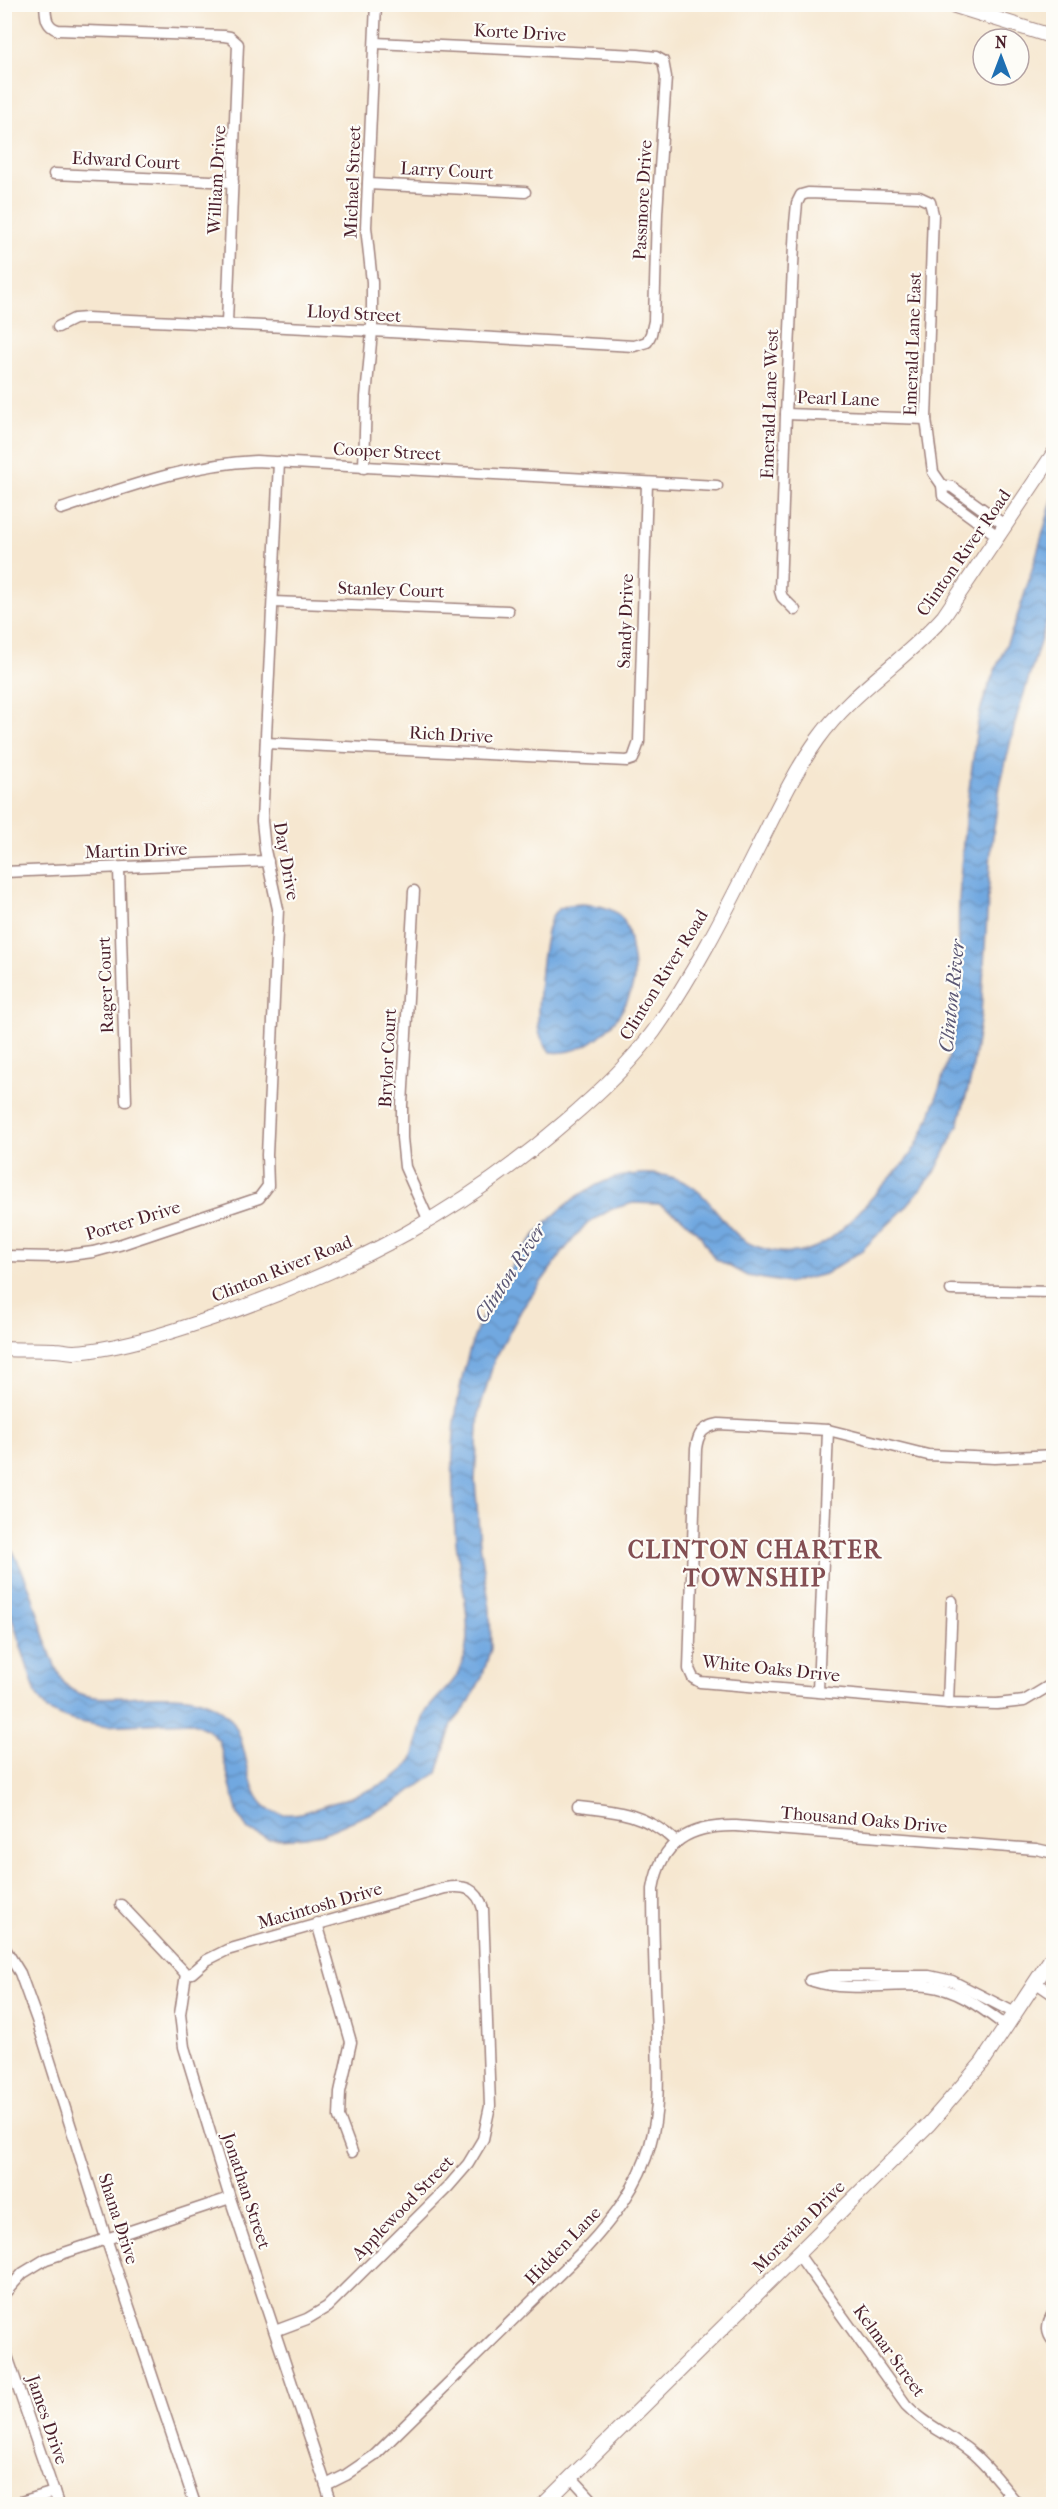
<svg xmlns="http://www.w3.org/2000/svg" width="1058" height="2509" viewBox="0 0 1058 2509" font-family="'IM FELL French Canon',serif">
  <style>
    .water { fill: url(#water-waves); stroke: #5e6486; stroke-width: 1.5 }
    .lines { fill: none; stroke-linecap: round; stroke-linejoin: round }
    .minor-casing { stroke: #a0837e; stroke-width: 13 }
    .tertiary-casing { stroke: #a0837e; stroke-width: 16 }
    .minor { stroke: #fff; stroke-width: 10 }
    .tertiary { stroke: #fff; stroke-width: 14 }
    .labels { text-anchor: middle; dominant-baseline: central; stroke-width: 4.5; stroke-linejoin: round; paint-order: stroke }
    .street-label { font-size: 18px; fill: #4a1f2b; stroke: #fdfcf7 }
    .water-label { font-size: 20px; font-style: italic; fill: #5a5673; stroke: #fdfcf7 }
    .district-label { font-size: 24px; font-weight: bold; letter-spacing: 1.5px; fill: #834e52; stroke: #fdfcf7 }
  </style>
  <defs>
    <pattern id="water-waves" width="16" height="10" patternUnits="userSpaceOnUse" patternTransform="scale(1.5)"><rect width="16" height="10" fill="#71a8e0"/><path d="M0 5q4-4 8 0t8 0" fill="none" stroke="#5f88b6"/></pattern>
  </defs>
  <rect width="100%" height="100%" fill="#fdfcf7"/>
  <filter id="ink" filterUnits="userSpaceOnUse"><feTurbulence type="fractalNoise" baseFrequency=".0167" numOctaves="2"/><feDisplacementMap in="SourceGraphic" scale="12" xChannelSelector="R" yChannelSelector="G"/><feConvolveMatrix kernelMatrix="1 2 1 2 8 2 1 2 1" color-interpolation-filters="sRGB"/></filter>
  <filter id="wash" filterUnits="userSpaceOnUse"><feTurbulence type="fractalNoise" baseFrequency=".008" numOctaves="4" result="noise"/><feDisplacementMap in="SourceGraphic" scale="24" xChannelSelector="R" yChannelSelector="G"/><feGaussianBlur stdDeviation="1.35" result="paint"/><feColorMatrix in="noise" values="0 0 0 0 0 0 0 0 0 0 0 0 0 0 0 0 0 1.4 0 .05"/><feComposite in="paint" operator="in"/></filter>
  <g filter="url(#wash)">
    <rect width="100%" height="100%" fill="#f6e7d0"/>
    <!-- water -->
    <g class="water">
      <path d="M1053,498v103l-37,118 -16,67 -9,64 -10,164 -10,64 -13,47 -23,47 -31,37 -44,43 -35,22 -37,9 -41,-7 -33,-18 -14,-23 -19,-18 -22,-13 -26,-1 -21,6 -26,15 -24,29 -40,56 -28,52 -15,51 -4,68 5,63 10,66 1,40 -9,28 -15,29 -15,18 -15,49 -45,31 -70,30 -25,4 -29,1 -20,-9 -10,-15 -19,-74 -11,-11 -17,-8 -90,4 -30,-6 -24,-10 -11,-16 -31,-98v-62c8,18 17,35 24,53 10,25 21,78 36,97 28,34 119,-12 163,32 23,24 15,77 41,93 19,13 47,-1 67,-7 22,-7 68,-22 77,-45 6,-15 5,-31 13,-45 10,-16 27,-25 35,-45 15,-40 -1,-85 -5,-125 -8,-84 -5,-173 38,-248 30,-51 81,-118 146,-120 19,-1 37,2 54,14 19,13 29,37 47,50 10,8 20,10 32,13 45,9 68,-20 96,-50 13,-15 27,-28 39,-43 23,-30 43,-104 49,-142 5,-37 0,-77 2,-115 2,-43 6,-85 12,-127 3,-19 4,-39 8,-57 7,-33 26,-65 37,-97 14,-40 25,-82 37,-122z"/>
      <path d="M581,904c14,1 29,2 39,12 7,7 10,22 11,31 2,11 5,25 2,37 -8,35 -44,73 -83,68 -4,-6 -9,-13 -11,-20 -4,-18 4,-108 16,-120 7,-7 17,-7 26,-8z"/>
    </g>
  </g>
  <g filter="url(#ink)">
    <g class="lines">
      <!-- minor casing -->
      <g class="minor-casing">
        <g id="minor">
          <path d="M45,4c1,12 0,22 13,26l166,6 6,1 8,7 -11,279"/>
          <polyline points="54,174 233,182"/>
          <polyline points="368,184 525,192"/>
          <polyline points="58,327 74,319 87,318 372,331 634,346 647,342 651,334 654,321 657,213 666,77 663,61 656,57 638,55 375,43"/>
          <polyline points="786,414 926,419"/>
          <polyline points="364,468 366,397 372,331 372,282 366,227 376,4"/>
          <path d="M61,509c64,-21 127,-45 195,-48l461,25"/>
          <polyline points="999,537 943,496 942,485 952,487 1006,526"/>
          <polyline points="273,602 508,611"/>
          <polyline points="795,610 782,597 780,591 786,414 795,224 797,203 801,195 808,193 919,197 930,202 933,214 926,419 933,472 942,485"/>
          <polyline points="266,743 627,761 633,759 639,742 647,483"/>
          <polyline points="119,869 126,1101"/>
          <polyline points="4,872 268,861"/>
          <polyline points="414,891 402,1105 402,1138 405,1167 429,1221"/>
          <polyline points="4,1256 54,1257 93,1252 119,1245 259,1198 268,1186 267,1155 278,909 265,850 262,821 279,462"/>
          <polyline points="951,1290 1054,1292"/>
          <path d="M1054,1455l-59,3 -67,-3 -100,-25 -109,-6c-16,3 -21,9 -23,25l-7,220 4,9 7,4 248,21 49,1 27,-3 30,-18"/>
          <polyline points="818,1691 828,1430"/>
          <polyline points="948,1703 952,1601"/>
          <path d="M578,1807c39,4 69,7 98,35"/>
          <polyline points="121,1905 186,1974"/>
          <polyline points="317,1923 351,2042 340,2092 339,2117 352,2152"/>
          <polyline points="4,1947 20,1973 37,2020 106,2238 195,2504"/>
          <path d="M186,1974l6,-1 15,-13 20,-10 218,-62c20,-3 32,0 38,21l7,197 -7,33 -15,25 -20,23 -121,120 -20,12 -32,12"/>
          <polyline points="186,1974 180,2014 184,2047 230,2198 332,2504"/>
          <polyline points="810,1980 831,1976 929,1976 952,1981 1015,2013"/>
          <path d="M813,1981c38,12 76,1 115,5 30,3 55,23 78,40"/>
          <polyline points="1035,1982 1054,1995"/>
          <path d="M798,2254l108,151c20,21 43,29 65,47 18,15 32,35 47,52"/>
          <polyline points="4,2294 23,2273 46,2259 230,2198"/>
          <path d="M1054,2312c-7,10 -9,20 0,30"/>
          <polyline points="4,2347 58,2504"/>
          <polyline points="571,2477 596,2504"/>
          <path d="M326,2485l20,-10 28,-19 211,-207c28,-30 54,-64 65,-104 10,-35 8,-73 7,-109 -2,-49 -4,-98 -4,-147 8,-48 37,-64 83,-63l300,23 18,4"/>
          <polyline points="14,2504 54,2492"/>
          <polyline points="999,2504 1009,2494"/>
        </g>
      </g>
      <!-- tertiary casing -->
      <g class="tertiary-casing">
        <g id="tertiary">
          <polyline points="949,4 1054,37"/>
          <path d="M4,1349c17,1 34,0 51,1 6,0 12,2 19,2 48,-3 107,-23 153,-39 128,-46 236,-102 339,-192 32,-27 63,-56 88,-90 39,-55 70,-116 100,-176 20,-39 38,-80 64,-116 34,-48 88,-79 126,-123l110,-163"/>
          <polyline points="544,2504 929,2124 982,2063 1054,1954"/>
        </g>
      </g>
      <!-- minor -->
      <use href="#minor" class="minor"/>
      <!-- tertiary -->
      <use href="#tertiary" class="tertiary"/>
    </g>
  </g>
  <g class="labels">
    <!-- street labels -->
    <g class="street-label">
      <text transform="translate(520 33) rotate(3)">Korte Drive</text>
      <text transform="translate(126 161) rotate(3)">Edward Court</text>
      <text transform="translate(447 171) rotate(3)">Larry Court</text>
      <text transform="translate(217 180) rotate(-87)">William Drive</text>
      <text transform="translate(353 182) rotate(-88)">Michael Street</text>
      <text transform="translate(643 200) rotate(-87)">Passmore Drive</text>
      <text transform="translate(354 314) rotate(3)">Lloyd Street</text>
      <text transform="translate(913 344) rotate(-88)">Emerald Lane East</text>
      <text transform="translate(838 399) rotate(2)">Pearl Lane</text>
      <text transform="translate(770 404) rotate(-88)">Emerald Lane West</text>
      <text transform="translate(387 452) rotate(3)">Cooper Street</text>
      <text transform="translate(964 553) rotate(-55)">Clinton River Road</text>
      <text transform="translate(391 590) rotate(2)">Stanley Court</text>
      <text transform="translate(626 621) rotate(-88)">Sandy Drive</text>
      <text transform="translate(451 735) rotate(3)">Rich Drive</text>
      <text transform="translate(136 851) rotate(-2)">Martin Drive</text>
      <text transform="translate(286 861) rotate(80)">Day Drive</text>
      <text transform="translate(664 975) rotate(-58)">Clinton River Road</text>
      <text transform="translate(106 985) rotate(-92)">Rager Court</text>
      <text transform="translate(388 1058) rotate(-87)">Brylor Court</text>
      <text transform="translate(133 1221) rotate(-17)">Porter Drive</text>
      <text transform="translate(282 1269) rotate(-22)">Clinton River Road</text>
      <text transform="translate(771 1669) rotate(6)">White Oaks Drive</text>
      <text transform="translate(864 1820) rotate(5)">Thousand Oaks Drive</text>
      <text transform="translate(320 1906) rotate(-16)">Macintosh Drive</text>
      <text transform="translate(246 2191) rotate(72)">Jonathan Street</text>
      <text transform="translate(403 2208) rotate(-46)">Applewood Street</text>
      <text transform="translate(118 2219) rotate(72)">Shana Drive</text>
      <text transform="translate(799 2227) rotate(-45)">Moravian Drive</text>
      <text transform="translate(563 2246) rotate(-46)">Hidden Lane</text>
      <text transform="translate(889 2351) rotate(54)">Kelmar Street</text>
      <text transform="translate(47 2420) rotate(71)">James Drive</text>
    </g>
    <!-- water labels -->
    <g class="water-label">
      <text transform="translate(952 996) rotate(-84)">Clinton River</text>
      <text transform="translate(510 1273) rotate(-57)">Clinton River</text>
    </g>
    <!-- district labels -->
    <g class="district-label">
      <text x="755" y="1550">CLINTON CHARTER<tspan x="755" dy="28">TOWNSHIP</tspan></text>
    </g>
  </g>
  <!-- margin -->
  <rect width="1058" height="2509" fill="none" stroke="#fdfcf7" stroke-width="24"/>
  <!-- north arrow -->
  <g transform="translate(1001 57)"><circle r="28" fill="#fdfcf7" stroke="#b5a4a5" stroke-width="1.5"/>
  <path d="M0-4.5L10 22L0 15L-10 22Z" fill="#1f6fb2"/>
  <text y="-9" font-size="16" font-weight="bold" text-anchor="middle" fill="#4a1f2b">N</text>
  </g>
</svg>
